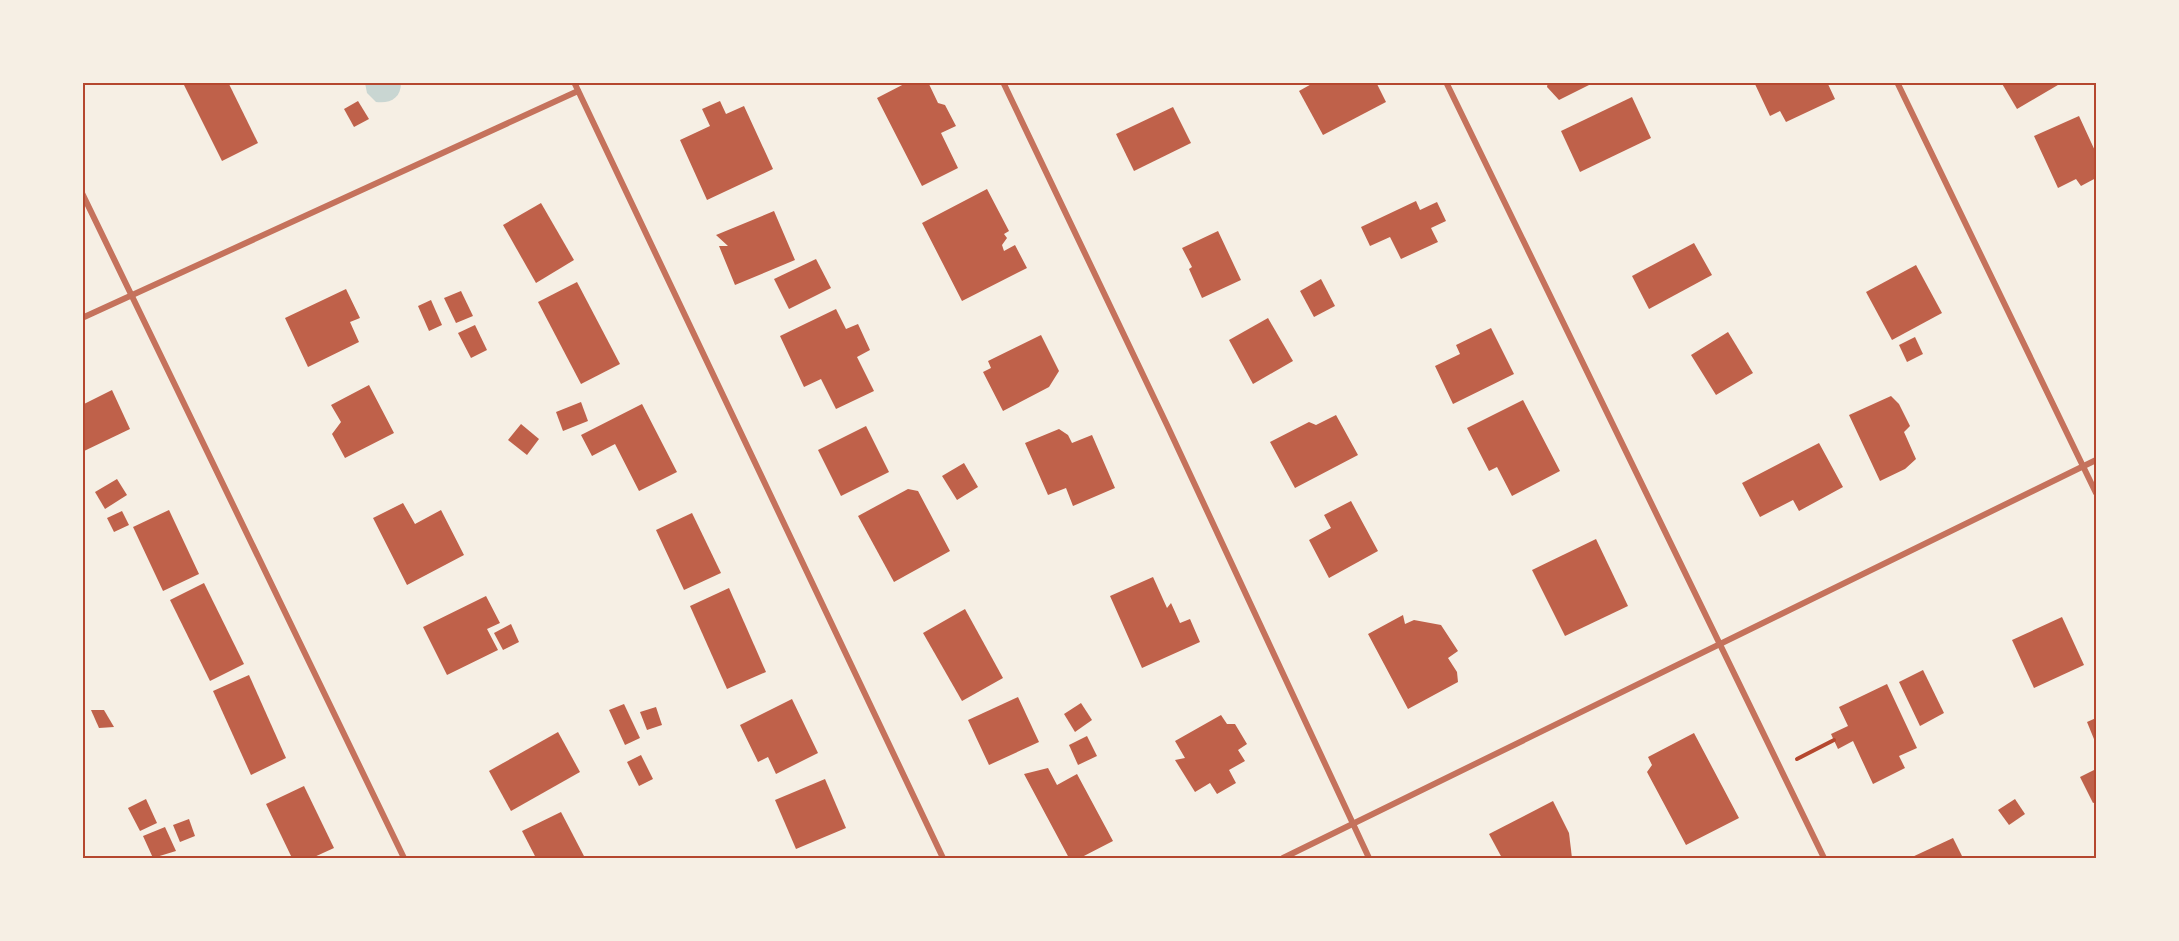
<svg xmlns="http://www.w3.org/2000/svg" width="2179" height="941" viewBox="0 0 2179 941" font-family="Cabin,sans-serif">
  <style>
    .water { fill: #c9d6d2 }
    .building { fill: #bf614a }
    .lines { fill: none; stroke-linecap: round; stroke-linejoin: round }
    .path { stroke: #b5482f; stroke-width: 4 }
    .minor { stroke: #c5725c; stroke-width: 6 }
    .neatline { fill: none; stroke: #b5482f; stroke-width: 2 }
  </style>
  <rect width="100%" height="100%" fill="#f6efe4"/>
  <!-- water -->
  <path class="water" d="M365,83h36c0,15 -11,21 -25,19l-9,-9z"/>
  <!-- building -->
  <g class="building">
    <polygon points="228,82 258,143 222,161 183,83"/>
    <polygon points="908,82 928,82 938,103 945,105 956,126 941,133 958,168 922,186 877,98"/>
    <polygon points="1315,82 1376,82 1386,102 1323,135 1299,91"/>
    <polygon points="1548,82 1595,82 1559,100 1547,87"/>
    <polygon points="1754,82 1827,82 1835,99 1786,122 1780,111 1770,116"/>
    <polygon points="2001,82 2063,82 2017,109"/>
    <polygon points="1632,97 1651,138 1580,172 1561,131"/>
    <polygon points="358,101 369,119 354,127 344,109"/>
    <polygon points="720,101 726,114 744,106 773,169 707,200 680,140 710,126 702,109"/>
    <polygon points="1173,107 1191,143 1134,171 1116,134"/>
    <polygon points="2079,116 2096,153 2096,178 2081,186 2076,179 2058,188 2034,136"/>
    <polygon points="987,189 1009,231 1004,234 1007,238 1002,245 1004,251 1015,245 1027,268 962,301 922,223"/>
    <polygon points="1416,201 1420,210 1437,202 1446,221 1431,228 1438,242 1401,259 1390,237 1370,246 1361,227"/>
    <polygon points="541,203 574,260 536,283 503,225"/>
    <polygon points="774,211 795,260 735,285 719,246 728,246 716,235"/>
    <polygon points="1218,231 1241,280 1202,298 1189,269 1192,267 1182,248"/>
    <polygon points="1694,243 1712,275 1649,309 1632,276"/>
    <polygon points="816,259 831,288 789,309 774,279"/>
    <polygon points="1916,265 1942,313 1892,340 1866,292"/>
    <polygon points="1321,279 1335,306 1314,317 1300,291"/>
    <polygon points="577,282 620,364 581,384 538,302"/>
    <polygon points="346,289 360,318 350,322 359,342 308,367 285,318"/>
    <polygon points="461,291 473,316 456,323 444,298"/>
    <polygon points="431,300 442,325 429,331 418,306"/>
    <polygon points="836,309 846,329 858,324 870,350 857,357 874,391 836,409 821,379 804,387 780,336"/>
    <polygon points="1268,318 1293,361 1253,384 1229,340"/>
    <polygon points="475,325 487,350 471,358 458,333"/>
    <polygon points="1491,328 1514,374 1453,404 1435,366 1460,354 1456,345"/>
    <polygon points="1728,332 1753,373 1716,395 1691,355"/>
    <polygon points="1041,335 1059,371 1049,387 1003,411 983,372 991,368 988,361"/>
    <polygon points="1915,337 1923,354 1907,362 1899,345"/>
    <polygon points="369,385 394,433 345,458 332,434 341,422 331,405"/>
    <polygon points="112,390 130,429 82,452 82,405"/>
    <polygon points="1891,396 1899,404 1910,426 1904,432 1916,459 1905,469 1880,481 1849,415"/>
    <polygon points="1523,400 1560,471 1512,496 1497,467 1489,471 1467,428"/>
    <polygon points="581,402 588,421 563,431 556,412"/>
    <polygon points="642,404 677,472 639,491 615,444 592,456 581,435"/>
    <polygon points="1336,415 1358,455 1295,488 1270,442 1309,422 1316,425"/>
    <polygon points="521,424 539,439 527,455 508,440"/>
    <polygon points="866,426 889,472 841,496 818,450"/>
    <polygon points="1059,429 1068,435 1072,443 1092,435 1115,488 1073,506 1066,488 1048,495 1025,443"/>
    <polygon points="1819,443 1843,487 1799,511 1793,500 1760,517 1742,483"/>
    <polygon points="964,463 978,487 957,500 942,476"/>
    <polygon points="117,479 127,495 105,509 95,492"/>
    <polygon points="908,489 918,491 950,551 894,582 858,516"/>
    <polygon points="1351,501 1378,551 1329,578 1309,540 1331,528 1324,515"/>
    <polygon points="403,503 415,524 441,510 464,555 407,585 373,518"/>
    <polygon points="169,510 199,574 163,591 133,527"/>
    <polygon points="122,511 129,525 114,532 107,518"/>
    <polygon points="692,513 721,573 684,590 656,530"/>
    <polygon points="1596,539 1628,606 1565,636 1532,570"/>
    <polygon points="1153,577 1167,608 1171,603 1180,623 1190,619 1200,642 1142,668 1110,596"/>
    <polygon points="204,583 244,664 210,681 170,600"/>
    <polygon points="729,588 766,672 727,689 690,606"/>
    <polygon points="486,596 500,623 487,629 498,650 447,675 423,627"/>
    <polygon points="965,609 1003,678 962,701 923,633"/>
    <polygon points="1403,615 1405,624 1414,620 1441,625 1458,651 1448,658 1457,672 1458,682 1408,709 1368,634"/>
    <polygon points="2062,617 2084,665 2034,688 2012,640"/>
    <polygon points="511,624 519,642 503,650 494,633"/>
    <polygon points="1923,670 1944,713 1920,726 1899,682"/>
    <polygon points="249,675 286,758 251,775 213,691"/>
    <polygon points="1887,684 1917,748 1899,756 1905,768 1873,784 1853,741 1838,749 1831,734 1848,726 1839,707"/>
    <polygon points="1018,697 1039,742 989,765 968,720"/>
    <polygon points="792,699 818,753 776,774 768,757 758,762 740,725"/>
    <polygon points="1081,703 1092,720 1075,732 1064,714"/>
    <polygon points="624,704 640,738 625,745 609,710"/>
    <polygon points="656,707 662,725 647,730 640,712"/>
    <polygon points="91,710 104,710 114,727 99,728"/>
    <polygon points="1221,715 1227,724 1235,724 1247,744 1238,750 1245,761 1229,770 1236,783 1217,794 1210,783 1195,792 1175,760 1185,758 1175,741"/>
    <polygon points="2096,718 2096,744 2087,722"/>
    <polygon points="558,732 580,772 511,811 489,771"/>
    <polygon points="1694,733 1739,818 1686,845 1647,772 1652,765 1648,757"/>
    <polygon points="1087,736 1097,756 1078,765 1069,745"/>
    <polygon points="641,755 653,779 639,786 627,762"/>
    <polygon points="1048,768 1057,785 1077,774 1113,841 1080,858 1069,858 1024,774"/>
    <polygon points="2096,769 2096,802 2093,803 2080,777"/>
    <polygon points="825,779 846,828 796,849 775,800"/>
    <polygon points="304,786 334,848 312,858 292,858 266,804"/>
    <polygon points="146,799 157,823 140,831 128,808"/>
    <polygon points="2015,799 2025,814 2009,825 1998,810"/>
    <polygon points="1553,801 1569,833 1572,858 1502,858 1489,834"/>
    <polygon points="561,812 585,858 536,858 522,831"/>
    <polygon points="189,819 195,836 180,842 173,825"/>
    <polygon points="165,827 176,851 153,858 143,836"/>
    <polygon points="1953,838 1963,858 1910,858"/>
  </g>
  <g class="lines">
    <!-- path -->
    <polyline class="path" points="1797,759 1834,740"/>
    <!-- minor -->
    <g class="minor">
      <polyline points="574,82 943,858"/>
      <polyline points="1003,82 1167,425 1369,858"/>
      <polyline points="1446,82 1824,858"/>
      <polyline points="1897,82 2096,493"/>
      <polyline points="82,193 404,858"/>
      <polyline points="82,318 578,91"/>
      <polyline points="1283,858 2096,460"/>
    </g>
  </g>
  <!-- border -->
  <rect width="2179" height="941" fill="none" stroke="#f6efe4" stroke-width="168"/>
  <rect x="84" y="84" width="2011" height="773" class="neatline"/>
</svg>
